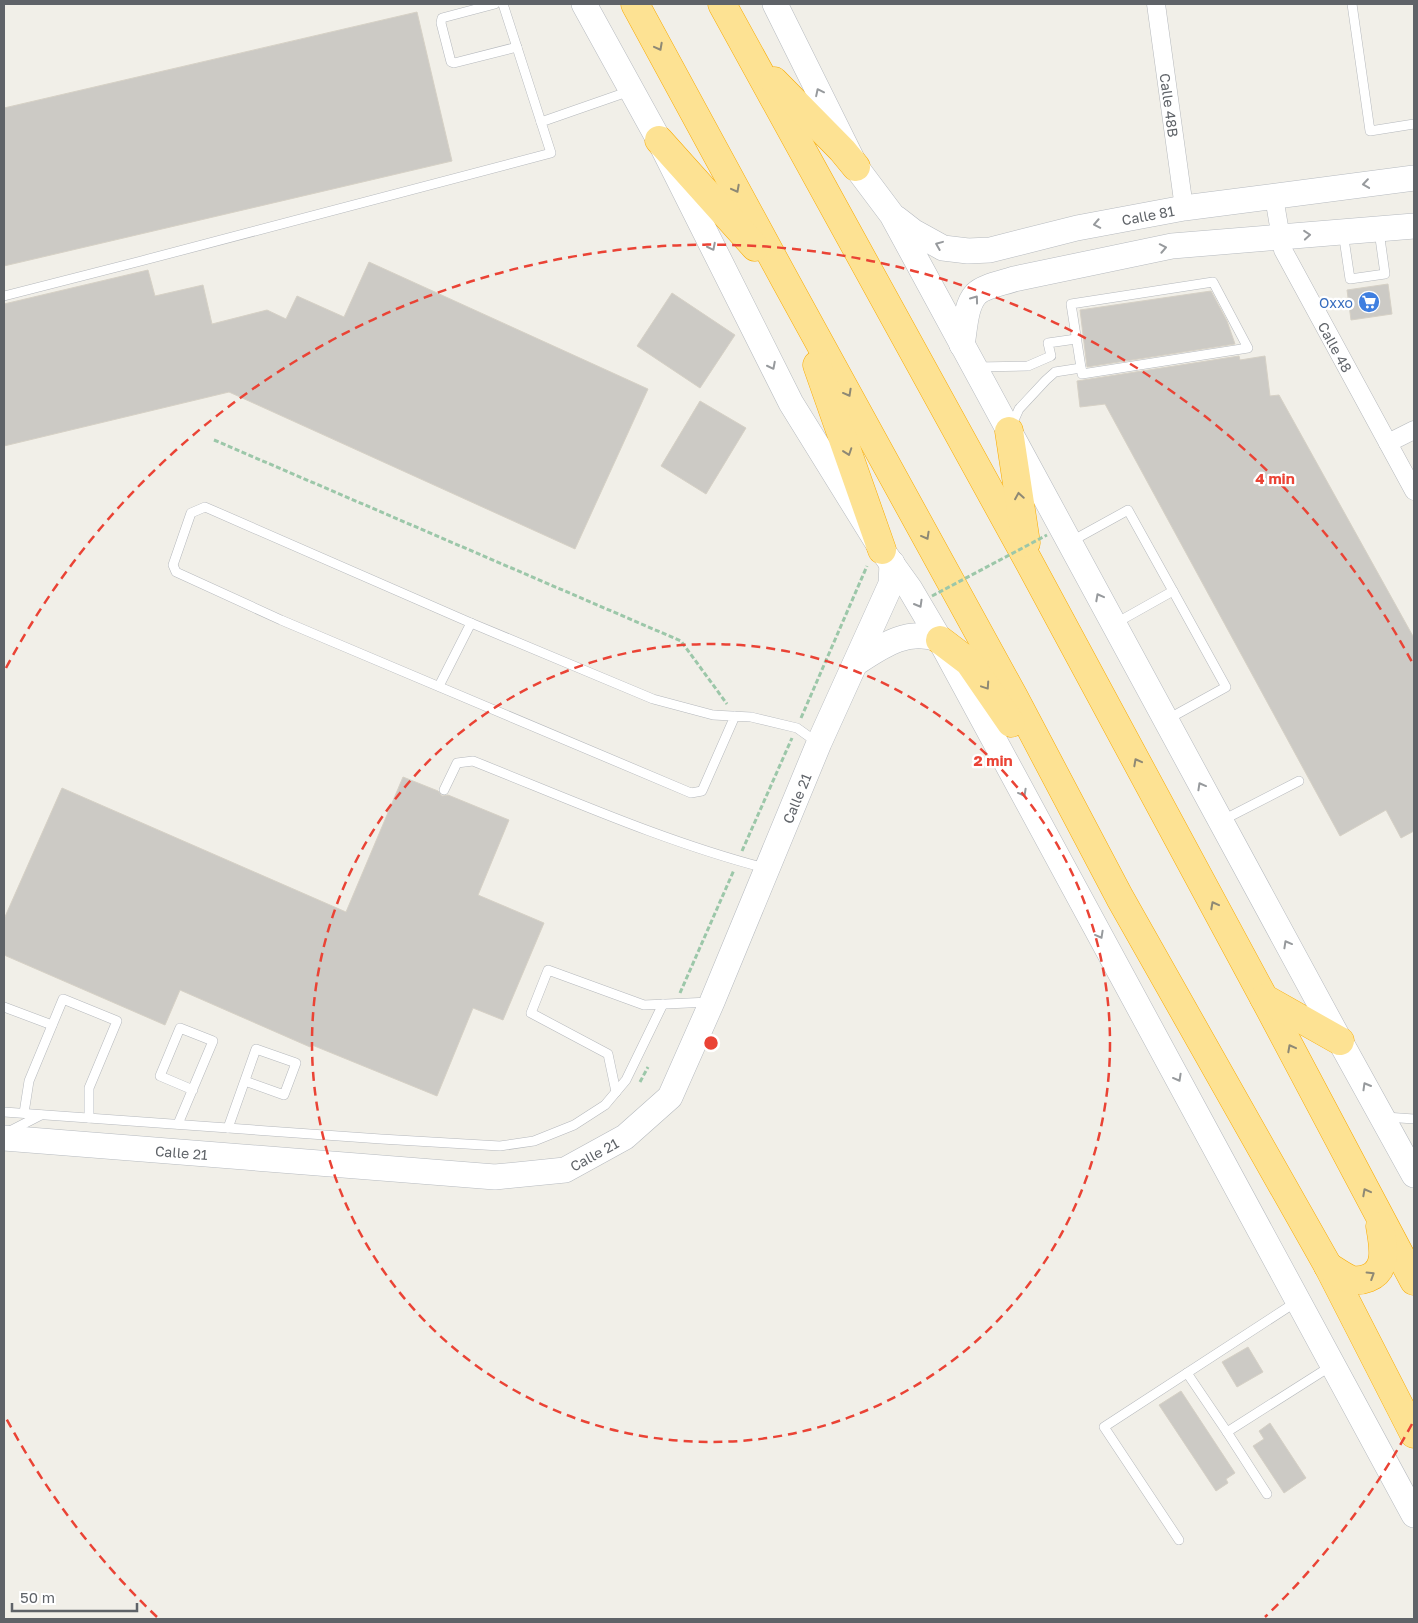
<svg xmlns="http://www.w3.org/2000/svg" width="1418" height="1623" viewBox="0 0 1418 1623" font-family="'Golos Text',sans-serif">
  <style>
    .building { fill: #cccac5; stroke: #d6d1c6 }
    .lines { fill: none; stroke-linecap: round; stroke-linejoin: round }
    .lane-casing { stroke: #b5b8bc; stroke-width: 10 }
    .street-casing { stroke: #b5b8bc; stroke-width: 19 }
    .secondary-casing { stroke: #b6babf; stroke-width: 26 }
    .highway-casing { stroke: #f9ab00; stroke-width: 29 }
    .path { stroke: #9cc7a9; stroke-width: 3; stroke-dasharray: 5 2.5; stroke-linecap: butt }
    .lane { stroke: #fff; stroke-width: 9 }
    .street { stroke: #fff; stroke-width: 18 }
    .secondary { stroke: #fff; stroke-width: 25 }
    .highway { stroke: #fde293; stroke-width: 28 }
    .path-bridge { stroke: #9cc7a9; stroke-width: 3; stroke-dasharray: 5 2.5; stroke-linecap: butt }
    .oneway { stroke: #8e8975 }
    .oneway2 { stroke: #979a9d }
    .ring { fill: none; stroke: #ea4335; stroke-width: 2.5; stroke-dasharray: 9 6 }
    .labels { text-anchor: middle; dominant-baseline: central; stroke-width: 4.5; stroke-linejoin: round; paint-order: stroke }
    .street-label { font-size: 14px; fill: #5f6368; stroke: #fff }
    .shop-label { font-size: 14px; fill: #366cbe; stroke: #fff; text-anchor: end }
    .centre { fill: #ea4335; stroke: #fff; stroke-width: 2.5 }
    .ring-label { font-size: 15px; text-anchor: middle; font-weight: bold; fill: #ea4335; stroke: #fff; stroke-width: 4.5; stroke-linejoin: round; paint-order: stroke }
  </style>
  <rect width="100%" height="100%" fill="#f1efe8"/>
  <!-- building -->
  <g class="building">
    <polygon points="417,12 452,161 4,266 4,108"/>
    <polygon points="369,262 648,389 575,549 229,392 4,446 4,304 148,270 155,296 203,285 212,324 267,310 286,319 297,296 344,317"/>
    <polygon points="1388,284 1392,314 1351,320 1347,290"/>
    <polygon points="1211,291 1227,321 1235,344 1087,367 1080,310"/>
    <polygon points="672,293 735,335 700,388 637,346"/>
    <polygon points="1239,356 1240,360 1265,356 1270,396 1279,395 1414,638 1414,831 1401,838 1386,810 1340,836 1105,404 1080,407 1077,381"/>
    <polygon points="700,401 746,428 706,494 661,466"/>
    <polygon points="403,777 438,791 442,796 448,795 509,820 478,895 544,923 503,1020 473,1008 437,1096 312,1045 310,1047 180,990 165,1025 4,955 4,919 62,788 346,912"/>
    <polygon points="1248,1347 1263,1372 1237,1387 1222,1362"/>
    <polygon points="1181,1391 1235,1473 1226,1479 1228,1483 1216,1491 1159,1405"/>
    <polygon points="1270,1423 1306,1478 1284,1493 1253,1446 1264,1439 1259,1431"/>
  </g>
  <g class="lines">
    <!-- lane casing -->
    <g class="lane-casing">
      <g id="lane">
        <polyline points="495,4 442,18 441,23 451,62 454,63 517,47"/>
        <polyline points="503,4 541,122"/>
        <polyline points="1352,4 1370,131 1414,124"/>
        <polyline points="1343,232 1350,279 1385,274 1379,231"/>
        <polygon points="1213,282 1248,348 1082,374 1071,304"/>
        <polyline points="4,296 141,261 551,153 541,122 630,91"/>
        <polyline points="977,367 1028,366 1051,356 1048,343 1076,339"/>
        <polyline points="1011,427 1019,409 1046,380 1055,372 1081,368"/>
        <polyline points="1070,542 1128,510 1173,591 1116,623"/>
        <polyline points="439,686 471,623"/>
        <polyline points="735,716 702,791 691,793 281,620 176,572 173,565 191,513 205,507 471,623 653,699 713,715 751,717 797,728 818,743"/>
        <polyline points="1168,719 1226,687 1173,591"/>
        <path d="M444,790l13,-27 16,-2c96,38 192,81 292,107"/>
        <polyline points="1223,820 1299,781"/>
        <polyline points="4,1007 52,1025"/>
        <polyline points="616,1092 608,1054 531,1013 548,970 644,1005 710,1002"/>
        <polyline points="4,1112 381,1139 500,1146 534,1141 574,1125 605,1105 626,1080 663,1004"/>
        <polyline points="24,1113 29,1081 63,999 117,1021 89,1088 89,1118"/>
        <polyline points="1386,1117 1414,1119"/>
        <polyline points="178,1124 213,1041 180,1028 160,1076 193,1090"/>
        <polyline points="228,1128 256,1049 296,1063 284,1095 245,1081"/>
        <polyline points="8,1132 41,1115"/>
        <polyline points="1187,1373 1227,1432"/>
        <polyline points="1267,1494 1227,1432 1331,1366"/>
        <polyline points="1179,1540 1104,1427 1296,1302"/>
      </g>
    </g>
    <!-- street casing -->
    <g class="street-casing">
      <g id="street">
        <path id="s1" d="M1156,4l28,204"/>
        <path id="s2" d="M1274,197l9,53 131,241"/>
        <polyline points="1388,443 1414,430"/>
      </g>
    </g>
    <!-- secondary casing -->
    <g class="secondary-casing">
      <g id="secondary">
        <polyline points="584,4 659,140 791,403 882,550 910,589 940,640 1414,1515"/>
        <polyline points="775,4 856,167 892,215 1340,1041 1414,1175"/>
        <path id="s3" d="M896,218l18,14 29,16 25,3 22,-1 87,-22 107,-20 230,-30"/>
        <path d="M962,345c3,-16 3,-39 14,-51 8,-8 27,-11 38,-15l158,-33 242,-20"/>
        <path d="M856,663c26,-17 52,-36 84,-23"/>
        <path id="s4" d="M4,1138l491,39 70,-7 60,-33 45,-40 42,-95 107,-259 72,-159 1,-21"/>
      </g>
    </g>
    <!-- highway casing -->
    <g class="highway-casing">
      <g id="highway">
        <polyline points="635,4 785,280 1014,697 1120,898 1328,1266 1414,1434"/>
        <polyline points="722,4 1029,562 1264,998 1414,1281"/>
        <polyline points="774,81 842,150 856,167"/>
        <polyline points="659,140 755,247"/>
        <polyline points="817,365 882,550"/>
        <polyline points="1009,431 1026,543"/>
        <polyline points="940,640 969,662 1011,723"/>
        <polyline points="1264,998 1340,1041"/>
        <path d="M1328,1266c8,5 16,11 24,14 6,1 11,0 16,-2 21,-8 15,-34 12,-52"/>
      </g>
    </g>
    <!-- path -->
    <g class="path">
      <polyline points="214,440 681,641 727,704"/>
      <polyline points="801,718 867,566"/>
      <polyline points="742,851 792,738"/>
      <polyline points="680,993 734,870"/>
      <polyline points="640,1082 648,1067"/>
    </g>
    <!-- lane -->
    <use href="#lane" class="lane"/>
    <!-- street -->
    <use href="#street" class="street"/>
    <!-- secondary -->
    <use href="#secondary" class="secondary"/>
    <!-- highway -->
    <use href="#highway" class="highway"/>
    <!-- path-bridge -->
    <polyline class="path-bridge" points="932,596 1047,535"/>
  </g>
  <!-- one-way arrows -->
  <defs><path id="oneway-chevron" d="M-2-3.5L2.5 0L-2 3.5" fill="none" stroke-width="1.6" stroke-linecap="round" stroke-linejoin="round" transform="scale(1.25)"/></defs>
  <g class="oneway">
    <use href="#oneway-chevron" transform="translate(659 47) rotate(62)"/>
    <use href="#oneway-chevron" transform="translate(736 189) rotate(62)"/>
    <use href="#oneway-chevron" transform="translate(848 393) rotate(61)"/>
    <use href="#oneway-chevron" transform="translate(848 452) rotate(71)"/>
    <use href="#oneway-chevron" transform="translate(1019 496) rotate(-99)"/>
    <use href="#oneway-chevron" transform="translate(926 536) rotate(61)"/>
    <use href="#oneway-chevron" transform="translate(986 686) rotate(56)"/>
    <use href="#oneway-chevron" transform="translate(1137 762) rotate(-118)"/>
    <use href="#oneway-chevron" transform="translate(1214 905) rotate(-118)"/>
    <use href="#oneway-chevron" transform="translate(1291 1048) rotate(-118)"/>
    <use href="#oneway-chevron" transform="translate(1366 1192) rotate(-118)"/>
    <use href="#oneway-chevron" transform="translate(1371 1275) rotate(-32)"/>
  </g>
  <g class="oneway2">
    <use href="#oneway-chevron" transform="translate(819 92) rotate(-116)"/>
    <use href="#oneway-chevron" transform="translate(1366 184) rotate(172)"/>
    <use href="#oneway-chevron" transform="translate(1097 224) rotate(169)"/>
    <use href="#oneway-chevron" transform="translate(1307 235) rotate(-5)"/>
    <use href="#oneway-chevron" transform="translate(939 245) rotate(-158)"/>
    <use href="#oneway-chevron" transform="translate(712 247) rotate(63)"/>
    <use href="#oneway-chevron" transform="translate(1163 248) rotate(-11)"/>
    <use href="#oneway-chevron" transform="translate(975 299) rotate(-54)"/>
    <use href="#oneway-chevron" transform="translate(772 366) rotate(63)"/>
    <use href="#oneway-chevron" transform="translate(1099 597) rotate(-118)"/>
    <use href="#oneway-chevron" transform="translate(919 604) rotate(60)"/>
    <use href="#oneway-chevron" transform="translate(1201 786) rotate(-119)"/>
    <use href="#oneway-chevron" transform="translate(1023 793) rotate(61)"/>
    <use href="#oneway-chevron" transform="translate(1100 935) rotate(61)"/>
    <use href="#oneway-chevron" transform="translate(1287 944) rotate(-119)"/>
    <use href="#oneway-chevron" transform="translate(1178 1078) rotate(61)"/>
    <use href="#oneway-chevron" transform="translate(1366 1086) rotate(-120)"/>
  </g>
  <!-- distance rings -->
  <g class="ring">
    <circle cx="711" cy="1043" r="399"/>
    <path d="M1412 1424A798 798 0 0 1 1265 1617M157 1617A798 798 0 0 1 6 1418M6 668A798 798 0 0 1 1412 662"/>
  </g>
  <!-- icons -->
  <defs>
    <g id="supermarket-disc" transform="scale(1.125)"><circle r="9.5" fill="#3f7fe0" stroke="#fff"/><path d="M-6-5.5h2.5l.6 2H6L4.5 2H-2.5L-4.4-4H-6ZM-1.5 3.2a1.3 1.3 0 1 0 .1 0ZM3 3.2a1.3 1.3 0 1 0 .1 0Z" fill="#fff"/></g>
  </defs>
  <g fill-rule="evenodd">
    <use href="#supermarket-disc" x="1369" y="302"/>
  </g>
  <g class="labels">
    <!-- street labels -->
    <g class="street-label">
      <text stroke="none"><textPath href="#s1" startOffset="102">Calle 48B</textPath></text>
      <text stroke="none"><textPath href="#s3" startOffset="265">Calle 81</textPath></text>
      <text stroke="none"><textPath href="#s2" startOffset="164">Calle 48</textPath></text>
      <text stroke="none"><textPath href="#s4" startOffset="1016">Calle 21</textPath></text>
      <text stroke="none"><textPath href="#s4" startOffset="178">Calle 21</textPath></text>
      <text stroke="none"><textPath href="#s4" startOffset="596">Calle 21</textPath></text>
    </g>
    <!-- shop labels -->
    <g class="shop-label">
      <text x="1353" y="302">Oxxo</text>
    </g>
  </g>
  <circle cx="711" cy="1043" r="8" class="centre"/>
  <g class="ring-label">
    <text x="1275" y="484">4 min</text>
    <text x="993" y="766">2 min</text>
  </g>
  <!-- border -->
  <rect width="1418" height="1623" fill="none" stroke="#5f6368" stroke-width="10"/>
  <!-- scale -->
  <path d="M12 1603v8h125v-8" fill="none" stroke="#5f6368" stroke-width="2.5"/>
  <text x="20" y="1603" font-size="15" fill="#5f6368" stroke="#ffffff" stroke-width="4" paint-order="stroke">50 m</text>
</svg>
